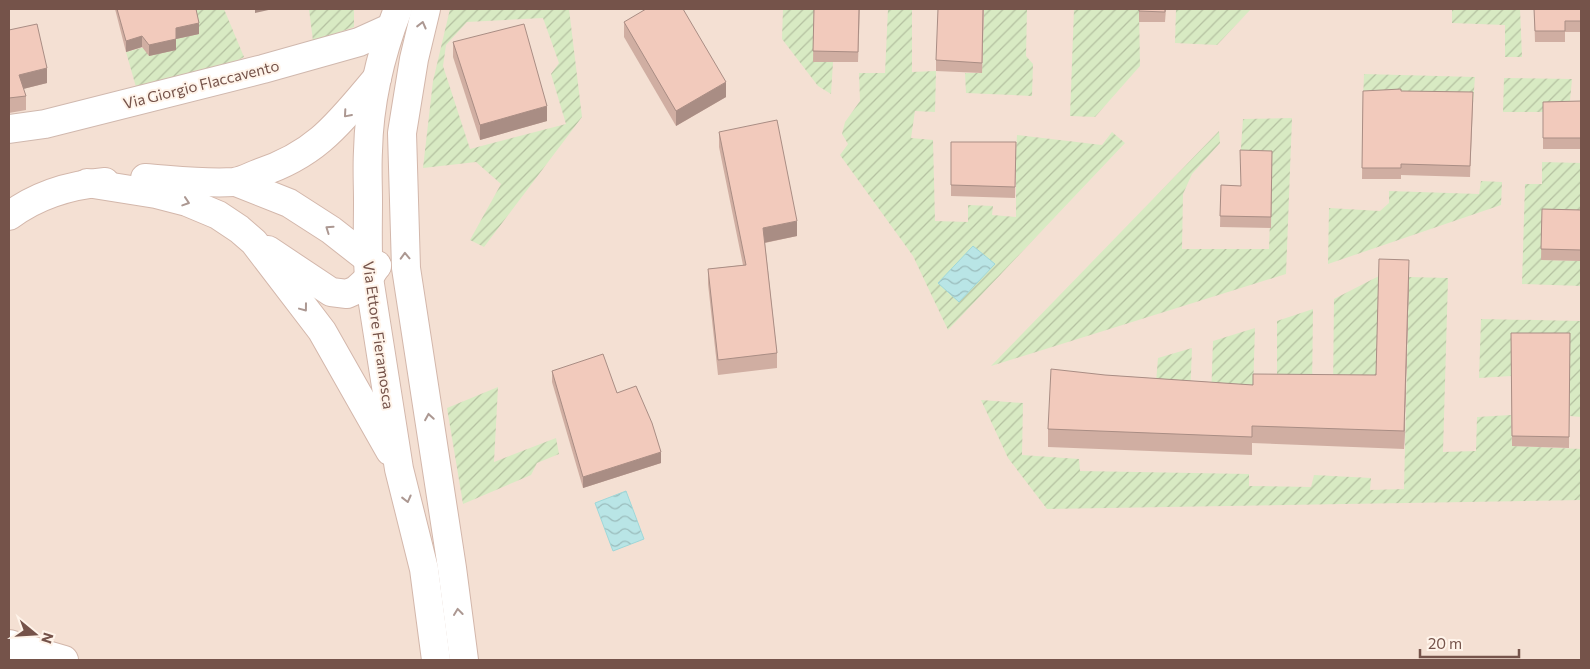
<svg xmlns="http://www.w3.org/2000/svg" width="1590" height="669" viewBox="0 0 1590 669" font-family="Commissioner,sans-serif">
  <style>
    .residential { fill: #f4e0d3 }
    .garden { fill: url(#garden-furrows); fill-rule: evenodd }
    .water { fill: url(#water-waves); stroke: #9fd7d8 }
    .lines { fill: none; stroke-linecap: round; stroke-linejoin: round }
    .street-casing { stroke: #d0b8ae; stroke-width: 30 }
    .secondary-casing { stroke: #d3b7ab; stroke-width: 30 }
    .street { stroke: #fff; stroke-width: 28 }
    .secondary { stroke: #fff; stroke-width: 28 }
    .wall { fill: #d0aea2 }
    .shaded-wall { fill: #a98d84 }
    .building { fill: #f2cabc; stroke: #a98d84 }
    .oneway { stroke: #ac9892 }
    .labels { text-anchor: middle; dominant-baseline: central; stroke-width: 4; stroke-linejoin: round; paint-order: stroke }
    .street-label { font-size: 15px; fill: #75534a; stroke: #fff4ea }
  </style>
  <defs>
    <pattern id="garden-furrows" width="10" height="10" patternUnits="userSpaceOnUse" patternTransform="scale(1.25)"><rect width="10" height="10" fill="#d8eac3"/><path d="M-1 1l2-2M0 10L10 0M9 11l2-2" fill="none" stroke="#b4c0a0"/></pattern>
    <pattern id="water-waves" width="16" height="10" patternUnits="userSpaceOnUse" patternTransform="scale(1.25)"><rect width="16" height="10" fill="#b9e5e6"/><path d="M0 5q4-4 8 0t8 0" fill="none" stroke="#9bbcbc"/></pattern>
  </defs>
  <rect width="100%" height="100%" fill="#fcf0e4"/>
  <!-- residential -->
  <rect class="residential" x="9" y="9" width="1572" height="651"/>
  <!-- garden -->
  <g class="garden">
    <polygon points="194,9 224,9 244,57 231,64 136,87 126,52 176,39"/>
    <polygon points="309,9 354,9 354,27 313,41"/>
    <path d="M450,9h119l13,108 -98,130 -14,-7 31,-56 -25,-22 -53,6 10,-87zM543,18l16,45 -8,11 15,50 -96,25 -27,-83 3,-21 21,-23z"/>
    <polygon points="783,9 814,9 833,62 831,94 818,86 782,39"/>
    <polygon points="888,9 912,9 912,72 936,71 935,112 915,111 911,138 933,140 935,221 968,222 968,205 993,206 992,215 1016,217 1016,153 1017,135 1102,145 1112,132 1125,143 948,330 913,256 840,155 848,144 842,134 845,122 860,101 859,73 885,73"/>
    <polygon points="984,9 1027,9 1026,56 1033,64 1032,96 966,93 965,73 982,73"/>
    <polygon points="1074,9 1139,9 1140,66 1095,117 1070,116"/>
    <polygon points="1176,9 1251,9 1217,45 1175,43"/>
    <polygon points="1452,9 1520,9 1522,57 1505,57 1505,25 1452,23"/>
    <polygon points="1364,74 1475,77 1473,103 1363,102"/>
    <polygon points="1504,78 1572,79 1569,112 1503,112"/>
    <polygon points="1292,118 1286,274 991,366 1219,131 1220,143 1192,174 1183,194 1182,249 1269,249 1272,162 1240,161 1243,119"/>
    <polygon points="1542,162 1581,163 1581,221 1541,260 1581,261 1581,286 1522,284 1525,184 1542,184"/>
    <polygon points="1481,181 1502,182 1501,205 1328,264 1329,208 1380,211 1389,203 1389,191 1479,194"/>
    <polygon points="1379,276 1376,392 1333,392 1334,299"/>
    <polygon points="1409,277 1448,278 1443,452 1476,451 1477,417 1511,415 1512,446 1581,449 1581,500 1047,509 1008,458 981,400 1023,403 1022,455 1079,459 1080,471 1249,474 1249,486 1311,487 1314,475 1371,478 1370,490 1404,489"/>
    <polygon points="1313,309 1312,392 1277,391 1277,321"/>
    <polygon points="1481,319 1581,321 1581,417 1570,416 1570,344 1512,344 1511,376 1479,378"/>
    <polygon points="1255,328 1253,391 1211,400 1213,341"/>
    <polygon points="1192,348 1190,398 1155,395 1158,358"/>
    <polygon points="498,387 494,462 556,438 559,454 537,463 531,475 463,504 447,408"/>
  </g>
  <!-- water -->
  <g class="water">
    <polygon points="973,246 995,264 959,302 938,283"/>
    <polygon points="626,491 644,539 613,551 595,503"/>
  </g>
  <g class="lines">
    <!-- street casing -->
    <g class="street-casing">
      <polyline id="street" points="9,129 45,124 263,69 359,42 390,28"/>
    </g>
    <!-- secondary casing -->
    <g class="secondary-casing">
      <g id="secondary">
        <path d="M398,9c-17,44 -29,95 -30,142 -1,17 0,34 0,50 0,26 -1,51 1,77l30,191 25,100 12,91"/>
        <polyline points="426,9 414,59 402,133 406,268 452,568 464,660"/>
        <path d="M145,178c29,2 59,6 89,4 8,-1 17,-6 25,-9 58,-19 80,-50 118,-95"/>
        <polyline points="236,182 289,203 331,230 377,266"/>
        <polyline points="87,183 156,194 187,202 218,215 239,229 254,242 322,331 390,451"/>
        <path d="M9,216c28,-21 61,-31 96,-34"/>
        <polyline points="268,250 331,292 347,294 356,290 369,278 377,265"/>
        <polyline points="9,644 64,660"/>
      </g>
    </g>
    <!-- street -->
    <use href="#street" class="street"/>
    <!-- secondary -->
    <use href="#secondary" class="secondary"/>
  </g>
  <!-- wall -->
  <g class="wall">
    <polygon points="115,9 196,9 199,34 176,39 176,50 149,56 142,47 126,52"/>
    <polygon points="814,9 860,9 858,62 813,62"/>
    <polygon points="984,9 982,73 936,71 936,60"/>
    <polygon points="1139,9 1166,9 1165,22 1139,22"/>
    <polygon points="1534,9 1581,9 1581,32 1565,32 1565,42 1535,42"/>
    <polygon points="624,22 726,97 676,126 624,37"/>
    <polygon points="9,30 47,83 23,89 26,96 26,110 9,113"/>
    <polygon points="453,42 547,121 480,140 453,57"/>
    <polygon points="1363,91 1473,103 1470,177 1401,175 1401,179 1362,179"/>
    <polygon points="1581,101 1581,149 1543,149 1543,102"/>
    <polygon points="719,132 797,236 765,243 777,353 777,368 718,375 708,284 708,269 743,265 719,147"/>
    <polygon points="951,142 1016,142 1015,198 951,196"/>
    <polygon points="1272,151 1271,228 1220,227 1221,185 1241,186"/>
    <polygon points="1542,209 1581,210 1581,261 1541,260"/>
    <polygon points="1409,277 1404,449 1252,443 1252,455 1048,447 1048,429 1105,375 1253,385 1376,375"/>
    <polygon points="1511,333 1570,333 1569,448 1512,446"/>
    <polygon points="552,371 617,393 661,463 583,488 552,382"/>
  </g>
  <!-- shaded-wall -->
  <g class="shaded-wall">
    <polygon points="255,9 273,9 255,13"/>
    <polygon points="199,23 199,34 176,39 176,28"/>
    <polygon points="142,36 142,47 126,52 126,41"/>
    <polygon points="176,39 176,50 149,56 149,45"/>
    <polygon points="47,68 47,83 19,90 19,75"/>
    <polygon points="726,82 726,97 676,126 676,111"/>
    <polygon points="547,106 547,121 480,140 480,125"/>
    <polygon points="797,221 797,236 763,243 763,228"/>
    <polygon points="1409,260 1409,277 1404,449 1404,431"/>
    <polygon points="661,452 661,463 583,488 583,477"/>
  </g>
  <!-- building -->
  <g class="building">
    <polygon points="117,9 196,9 199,23 176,28 176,39 149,45 142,36 126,41"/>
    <polygon points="646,9 683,9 726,82 676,111 624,22"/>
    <polygon points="814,9 859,9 858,52 813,51"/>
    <polygon points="938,9 983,9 982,63 936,60"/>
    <polygon points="1139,9 1165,9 1165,12 1139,11"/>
    <polygon points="1534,9 1581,9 1581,21 1565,21 1565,31 1535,31"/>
    <polygon points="37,24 47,68 19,75 26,96 9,98 9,30"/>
    <polygon points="524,24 547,106 480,125 453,42"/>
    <polygon points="1401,89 1401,91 1473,92 1470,166 1401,164 1401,168 1362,168 1363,91"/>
    <polygon points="1581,101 1581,138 1543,138 1543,102"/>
    <polygon points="777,120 797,221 763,228 777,353 718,360 708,269 746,265 719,132"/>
    <polygon points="951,142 1016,142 1015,187 951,185"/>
    <polygon points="1240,150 1272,151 1271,217 1220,216 1221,185 1241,186"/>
    <polygon points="1542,209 1581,210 1581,250 1541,249"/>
    <polygon points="1379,259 1409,260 1404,431 1252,426 1252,437 1048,429 1051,369 1105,375 1253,385 1253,374 1376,375"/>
    <polygon points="1511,333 1570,333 1569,437 1512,436"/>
    <polygon points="603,354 617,393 636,386 652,423 661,452 583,477 552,371"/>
  </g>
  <!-- one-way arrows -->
  <defs><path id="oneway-chevron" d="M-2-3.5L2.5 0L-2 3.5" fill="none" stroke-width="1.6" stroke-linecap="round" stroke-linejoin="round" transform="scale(1.25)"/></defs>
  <g class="oneway">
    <use href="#oneway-chevron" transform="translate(422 25) rotate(-76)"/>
    <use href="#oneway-chevron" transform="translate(347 114) rotate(131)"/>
    <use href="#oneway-chevron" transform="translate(186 202) rotate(18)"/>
    <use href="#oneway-chevron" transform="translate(329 229) rotate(-145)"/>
    <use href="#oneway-chevron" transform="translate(405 256) rotate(-92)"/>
    <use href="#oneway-chevron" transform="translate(304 308) rotate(53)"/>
    <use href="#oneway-chevron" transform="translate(429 417) rotate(-99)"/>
    <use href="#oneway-chevron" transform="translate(407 499) rotate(76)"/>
    <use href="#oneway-chevron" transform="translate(458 612) rotate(-97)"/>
  </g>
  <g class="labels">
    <!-- street labels -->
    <g class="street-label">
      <text transform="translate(201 84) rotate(-14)">Via Giorgio Flaccavento</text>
      <text transform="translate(379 335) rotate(82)">Via Ettore Fieramosca</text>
    </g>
  </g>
  <!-- border -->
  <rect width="1590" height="669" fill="none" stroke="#75534a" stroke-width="20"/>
  <!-- north arrow -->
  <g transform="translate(35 634) rotate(108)" stroke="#fff4ea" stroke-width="4" paint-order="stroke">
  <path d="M0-4L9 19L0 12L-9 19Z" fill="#75534a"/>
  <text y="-8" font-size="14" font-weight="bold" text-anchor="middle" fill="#75534a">N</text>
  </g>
  <!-- scale -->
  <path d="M1420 649v8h99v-8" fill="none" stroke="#75534a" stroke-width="2.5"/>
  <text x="1428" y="649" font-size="15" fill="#75534a" stroke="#fff4ea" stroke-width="4" paint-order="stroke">20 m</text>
</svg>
